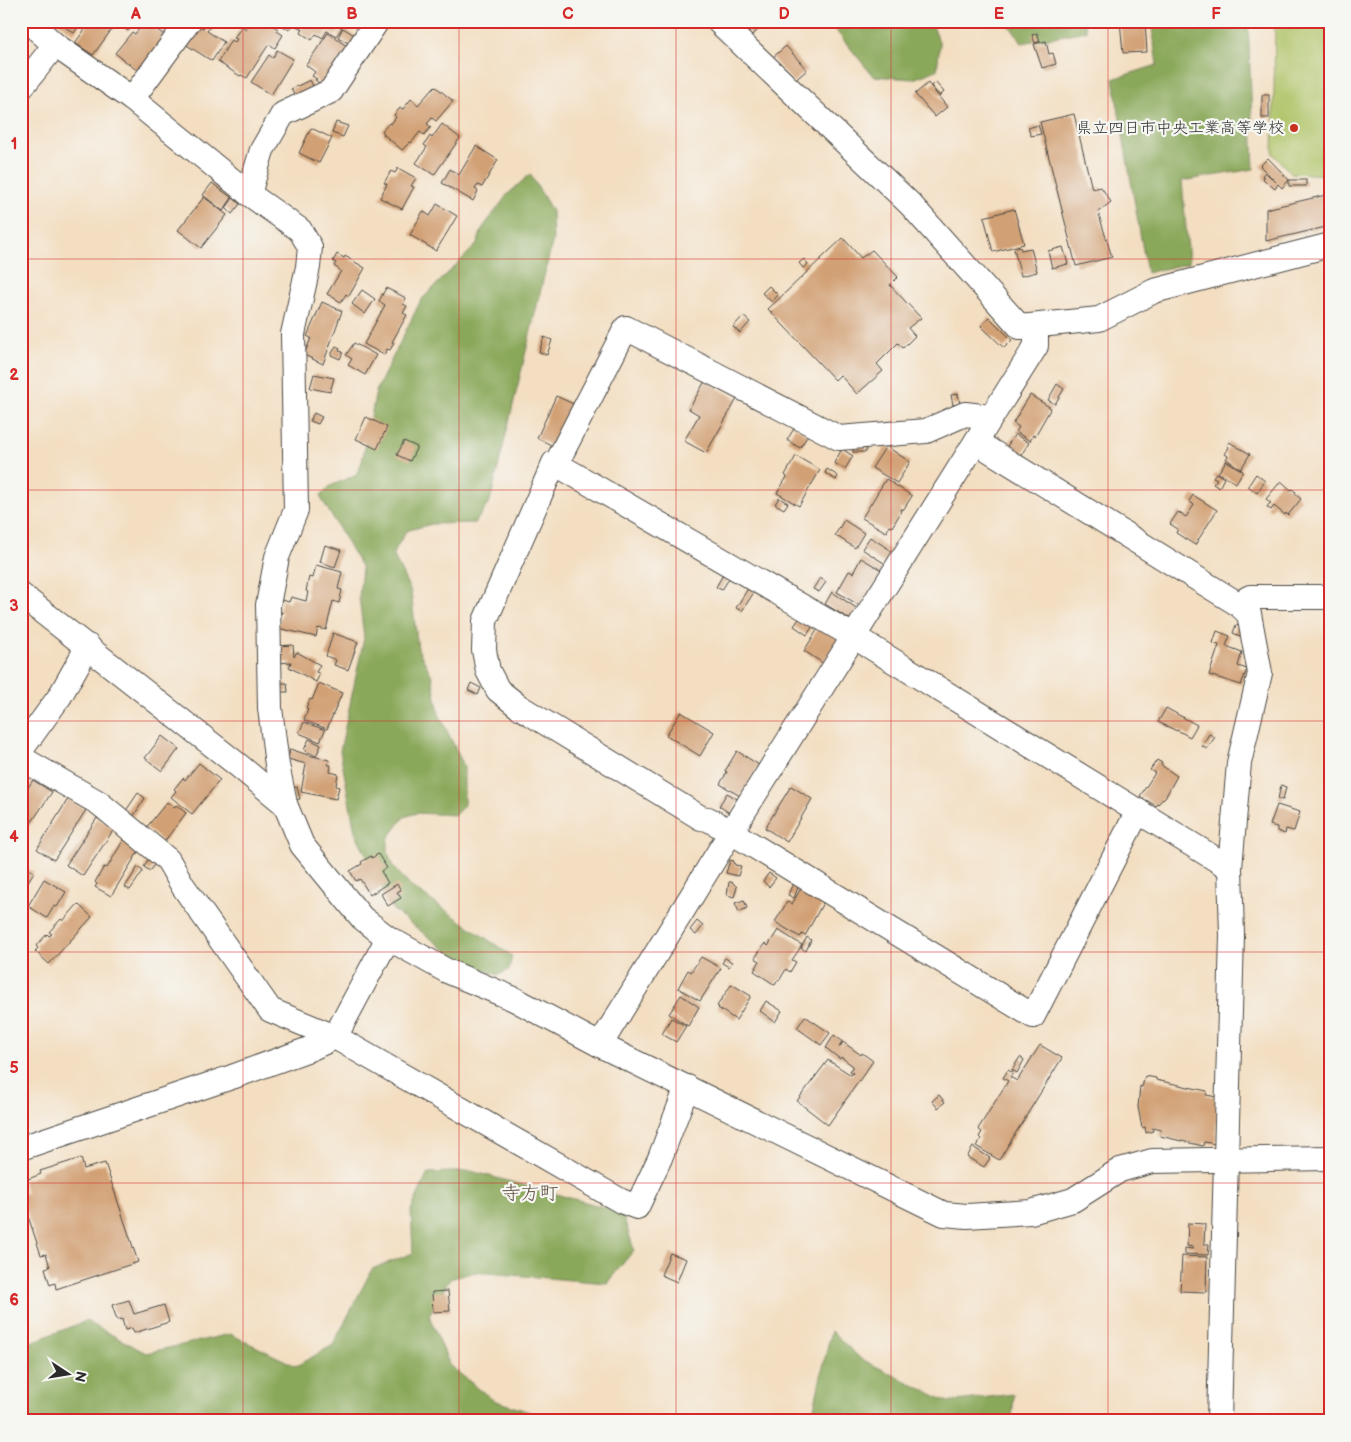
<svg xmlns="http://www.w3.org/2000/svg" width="1351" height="1442" viewBox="0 0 1351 1442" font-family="'Balsamiq Sans','Klee One',sans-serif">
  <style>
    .green { fill: #aec265; stroke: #6c7648 }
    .forest { fill: #8aa85a; stroke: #5a6a42 }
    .building { fill: #d2a074 }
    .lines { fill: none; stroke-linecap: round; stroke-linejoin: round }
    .minor-casing { stroke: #494642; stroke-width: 26 }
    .minor { stroke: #fff; stroke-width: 24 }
    .grid { fill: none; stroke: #d62828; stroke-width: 1; stroke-opacity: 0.55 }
    .poi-dot { fill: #c8321e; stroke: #f6f6f2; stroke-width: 2 }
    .labels { text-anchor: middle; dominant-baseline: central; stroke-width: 4.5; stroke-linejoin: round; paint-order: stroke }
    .poi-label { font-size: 16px; fill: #2b2b2b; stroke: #f6f6f2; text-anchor: end }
    .quarter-label { font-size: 19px; fill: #655445; stroke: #f6f6f2 }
    .neatline { fill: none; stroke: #d62828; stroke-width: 2 }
    .grid-label { font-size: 16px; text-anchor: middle; font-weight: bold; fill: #d62828 }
  </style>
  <rect width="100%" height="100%" fill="#f6f6f2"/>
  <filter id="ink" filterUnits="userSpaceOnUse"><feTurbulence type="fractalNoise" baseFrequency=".02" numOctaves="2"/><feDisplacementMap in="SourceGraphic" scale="10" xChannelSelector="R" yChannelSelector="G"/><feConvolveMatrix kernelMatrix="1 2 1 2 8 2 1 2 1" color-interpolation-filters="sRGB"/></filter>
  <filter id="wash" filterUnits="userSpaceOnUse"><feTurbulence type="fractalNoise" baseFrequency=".0096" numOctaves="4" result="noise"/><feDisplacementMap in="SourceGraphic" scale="20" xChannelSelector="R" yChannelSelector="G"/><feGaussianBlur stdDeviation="1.12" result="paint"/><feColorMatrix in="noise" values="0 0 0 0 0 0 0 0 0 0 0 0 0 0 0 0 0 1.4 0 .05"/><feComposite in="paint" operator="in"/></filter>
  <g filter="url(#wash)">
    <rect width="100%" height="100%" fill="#f3dec1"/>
    <!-- green -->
    <polygon class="green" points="1275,21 1330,21 1330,175 1291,173 1273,154"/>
    <!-- forest -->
    <g class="forest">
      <polygon points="828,21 931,21 940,44 937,70 913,79 873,76"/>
      <polygon points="1006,21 1085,21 1086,31 1022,43"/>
      <polygon points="1151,21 1248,21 1254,169 1182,181 1189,263 1147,273 1113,79 1157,65"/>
      <polygon points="530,174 552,211 553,239 490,501 475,523 432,524 406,531 393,554 411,592 418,649 432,676 439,714 464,766 464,805 455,815 417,813 404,817 388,839 388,852 392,865 410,886 512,956 509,970 498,975 460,961 393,910 355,832 340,751 364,638 359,597 362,568 320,496 330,486 356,475 362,462 376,391 421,300 477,244 482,229 507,195"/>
      <polygon points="471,1171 622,1212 634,1250 607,1283 475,1272 450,1279 429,1315 450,1366 493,1400 557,1421 21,1421 21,1346 86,1321 146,1353 230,1334 296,1366 333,1345 372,1269 413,1253 411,1210 428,1173"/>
      <polygon points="831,1331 861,1359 948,1402 1014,1394 1012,1419 1011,1421 811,1421"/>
    </g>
    <g id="blocks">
      <!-- building -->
      <g class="building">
        <polygon points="50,21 82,21 74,33 56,21 55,24"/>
        <polygon points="91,21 101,21 112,29 93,55 75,43"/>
        <polygon points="115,21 135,21 128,31"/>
        <polygon points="136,21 146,21 168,38 139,72 115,53 132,32 135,34 141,26"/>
        <polygon points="207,21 213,23 207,31 224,42 212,61 185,44 198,25 203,28"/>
        <polygon points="251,21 263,21 268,25 269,23 278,29 277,31 283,35 275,48 269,44 247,78 241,75 240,76 218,62 231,40 235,42 237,39 234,38 242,26 246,29"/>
        <polygon points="276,21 295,21 289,30"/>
        <polygon points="299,21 331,21 342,28 336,36 327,31 323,38 316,34 312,40 301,33 303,29 296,26"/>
        <polygon points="739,21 764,21 766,23 752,35"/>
        <polygon points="1120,21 1145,21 1147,52 1123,53"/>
        <polygon points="343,28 359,38 353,46 338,37"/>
        <polygon points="21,32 28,38 21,47"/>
        <polygon points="328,33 351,49 324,86 315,80 317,79 312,76 315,72 306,65"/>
        <polygon points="1037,33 1040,41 1035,43 1032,35"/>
        <polygon points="1046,41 1049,54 1053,53 1056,64 1042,68 1034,44"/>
        <polygon points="786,46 807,70 793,82 772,58"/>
        <polygon points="277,50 293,59 271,95 251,82 269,55 273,58"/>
        <polygon points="310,80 316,92 298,102 291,89"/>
        <polygon points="935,82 944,92 940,96 931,86"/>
        <polygon points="928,83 947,107 935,117 915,94"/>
        <polygon points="435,86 453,101 436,121 432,118 427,124 431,127 424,135 420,132 411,143 410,142 402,150 383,134 384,133 382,131 389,123 391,124 396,117 394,115 400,108 403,109 411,99 418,105"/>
        <rect x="1262" y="95" width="7" height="23"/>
        <polygon points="1074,114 1092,189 1101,187 1111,202 1098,212 1112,257 1076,266 1040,122"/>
        <polygon points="336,122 348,126 343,137 332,133"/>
        <polygon points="442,124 460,138 434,175 416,163 427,147 424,145 430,136 432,138"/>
        <polygon points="1038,125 1041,134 1031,136 1028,128"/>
        <polygon points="311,128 332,138 319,163 299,153"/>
        <polygon points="476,146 498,160 482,187 478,185 475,189 478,191 473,201 442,183 450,169 459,175"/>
        <polygon points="1268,158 1289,180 1282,188 1278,184 1275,189 1263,179 1264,177 1262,176 1265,172 1276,182 1260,166"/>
        <polygon points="398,168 416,178 411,186 414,187 402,209 380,198 387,184 384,183 391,171 395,173"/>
        <rect x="1289" y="180" width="17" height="6"/>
        <polygon points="212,183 232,198 223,211 203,195"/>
        <polygon points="1330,194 1330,226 1266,241 1266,209"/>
        <polygon points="204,197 227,215 201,248 178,230"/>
        <polygon points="233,198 240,204 232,214 226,208"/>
        <polygon points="437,204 457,216 436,251 410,235 423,211 430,216"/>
        <polygon points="1014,209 1024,244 993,252 984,217"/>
        <polygon points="843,238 861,258 872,250 898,277 890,285 921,318 908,328 915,336 903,348 898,343 877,364 883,371 857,394 840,375 835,380 768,309"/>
        <polygon points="1020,247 1021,250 1031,248 1037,272 1021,276 1014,249"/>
        <polygon points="1063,247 1068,264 1052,268 1048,251"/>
        <polygon points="337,254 344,258 345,256 365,268 349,296 346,294 341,302 327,294 341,271 334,266 336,263 333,261"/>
        <polygon points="804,259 808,264 803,268 799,263"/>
        <polygon points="769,286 778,295 772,302 762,293"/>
        <polygon points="386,288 406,298 403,304 407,306 403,313 407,315 392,342 394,343 390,350 387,349 384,355 364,344 385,305 379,301"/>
        <polygon points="362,290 375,299 365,314 352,304"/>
        <polygon points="322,302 342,311 323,364 304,355 311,338 307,336"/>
        <polygon points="743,316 750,322 740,333 733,327"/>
        <polygon points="989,317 1012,340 1004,348 981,326"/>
        <polygon points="544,337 552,340 547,355 539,352"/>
        <polygon points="354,343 376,355 365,375 348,365 352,359 346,355"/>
        <polygon points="336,346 340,348 339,351 343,352 340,359 331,355"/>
        <polygon points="314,374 334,378 330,392 310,388"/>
        <polygon points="705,381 737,399 706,453 684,441 699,415 689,409"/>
        <polygon points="1057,384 1064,389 1055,404 1048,400"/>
        <polygon points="958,394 960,404 953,405 951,395"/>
        <polygon points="1030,395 1051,408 1035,436 1033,435 1030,441 1016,432 1019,427 1013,423"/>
        <polygon points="556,396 580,407 553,446 537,438"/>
        <polygon points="314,413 322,417 318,424 310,421"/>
        <polygon points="366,417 387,427 377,449 356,439"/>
        <polygon points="795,427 808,435 800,448 787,440"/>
        <polygon points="1015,434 1029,443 1020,457 1006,448"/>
        <polygon points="404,441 417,447 410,461 397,455"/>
        <polygon points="1229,442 1250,454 1241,469 1226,459 1228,456 1225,454 1229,447 1227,445"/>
        <rect x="853" y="446" width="13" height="6"/>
        <polygon points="886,446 910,462 897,483 872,468"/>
        <polygon points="842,449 853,456 845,469 834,463"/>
        <polygon points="796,456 820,470 799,506 777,493 787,477 785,475"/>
        <polygon points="1226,461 1243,471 1236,483 1218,473"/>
        <polygon points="827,469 838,476 836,480 825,473"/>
        <polygon points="1216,473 1224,478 1219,488 1213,484 1217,479 1213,477"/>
        <polygon points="1256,474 1265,481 1257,493 1248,486"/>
        <polygon points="886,479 912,496 903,510 901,508 900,511 901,512 892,527 890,526 886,532 862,518"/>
        <polygon points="1281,481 1291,490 1292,489 1296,492 1295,494 1301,499 1288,515 1286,513 1285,515 1274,506 1271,510 1267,507 1270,503 1271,503 1266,499"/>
        <polygon points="1193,495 1217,510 1195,545 1176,533 1178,529 1170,524 1178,512 1186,517 1194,505 1189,501"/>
        <polygon points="779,498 788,503 784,509 775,504"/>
        <polygon points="844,520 864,533 855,548 835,535"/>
        <polygon points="870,537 895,553 887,565 862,549"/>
        <polygon points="325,545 341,550 335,567 320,562"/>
        <polygon points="861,558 883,571 862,607 837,592 849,571 853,573"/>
        <polygon points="316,565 342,572 338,589 342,590 339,603 333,601 326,630 318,628 316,637 278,628 282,612 279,612 282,600 289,602 291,597 306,601 308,592 306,591 309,577 313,578"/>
        <polygon points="724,573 730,577 722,590 716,587"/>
        <polygon points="820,578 826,582 819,592 813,589"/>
        <polygon points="750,585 756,589 742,611 736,608"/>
        <polygon points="832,592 858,609 851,620 825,604"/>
        <polygon points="801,616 814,624 807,635 794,626"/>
        <polygon points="1236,625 1243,627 1240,636 1233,633"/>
        <polygon points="819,627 838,639 823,663 804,651"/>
        <polygon points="1217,631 1230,636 1226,646 1242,652 1238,666 1247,669 1241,685 1209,675 1219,645 1213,643"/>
        <polygon points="333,633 358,642 348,670 334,665 336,660 326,656"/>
        <polygon points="293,645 294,657 297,652 320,665 316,672 320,674 316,682 289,667 291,662 278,663 277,646"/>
        <polygon points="276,683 287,683 288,692 277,692"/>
        <polygon points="319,683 342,693 327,729 304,720 308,709 306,708 310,699 312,700"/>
        <polygon points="471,683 481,688 478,695 468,690"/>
        <polygon points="1166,708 1197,725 1190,737 1177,730 1177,731 1158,722"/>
        <polygon points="681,712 714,732 700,756 666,735"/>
        <polygon points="304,722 325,730 320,742 299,733"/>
        <polygon points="1209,734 1215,737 1207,749 1202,746"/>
        <polygon points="162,736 179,749 162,771 145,758"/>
        <polygon points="309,739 321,745 316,756 304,750"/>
        <polygon points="290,749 308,755 329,760 328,765 331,765 330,772 338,774 336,786 339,787 336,799 301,792 306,764 288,759"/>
        <polygon points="737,751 759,765 740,796 720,784 727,772 725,771"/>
        <polygon points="1157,760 1162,763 1161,765 1177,776 1166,796 1156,806 1140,796 1155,773 1150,770"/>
        <polygon points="199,763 220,780 192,814 171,797 176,791 174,789 183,778 185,780"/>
        <polygon points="33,780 52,792 21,838 21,798"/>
        <polygon points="1281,785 1286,787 1283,800 1278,799"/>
        <polygon points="791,786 812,799 787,842 765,828"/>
        <polygon points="297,787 300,799 293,800 291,788"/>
        <polygon points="138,793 145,798 133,817 125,812"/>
        <polygon points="727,793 739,800 731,814 719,806"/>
        <polygon points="68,799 86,810 54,860 37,849"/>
        <polygon points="167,802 174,808 176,805 186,813 164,842 146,828"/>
        <polygon points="1277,805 1300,812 1294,831 1286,829 1285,834 1277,831 1277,827 1270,825"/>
        <polygon points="97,818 114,829 83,876 66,865"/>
        <polygon points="124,839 140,849 111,896 95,887 97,884 95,882 104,867 107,868"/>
        <polygon points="378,854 387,868 381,871 388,883 370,895 360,879 356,881 350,871 362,864 361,862 371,856 372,858"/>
        <polygon points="149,858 156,862 150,871 144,867"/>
        <polygon points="730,860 734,861 733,863 735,864 735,865 741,866 738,876 726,873"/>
        <polygon points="21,865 34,872 25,886 27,887 21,898"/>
        <polygon points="138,867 143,871 130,890 125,887"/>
        <polygon points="769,873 776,878 769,887 763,881"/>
        <polygon points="44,879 66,892 57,907 54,906 47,918 28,906"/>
        <polygon points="729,882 732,882 737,887 734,897 727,895"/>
        <polygon points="793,883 799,885 794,898 788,895"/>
        <polygon points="397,884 401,890 397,892 401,898 388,906 381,894"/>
        <polygon points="801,888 824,901 805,936 802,934 800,937 775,922 787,902 792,904"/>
        <polygon points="744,900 747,908 739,912 735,903"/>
        <polygon points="78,904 92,917 49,964 35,951 38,948 36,946 47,934 49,936 52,934 49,932 61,919 63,921"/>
        <polygon points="697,921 703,926 696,935 690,930"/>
        <polygon points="778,930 802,945 792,960 796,962 790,972 786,969 779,981 778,980 775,985 754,971 760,961 755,958 765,943 768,946"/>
        <polygon points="807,937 811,940 806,951 801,948"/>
        <polygon points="701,957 721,968 700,1001 678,988 688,970 691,972"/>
        <polygon points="725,958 732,962 729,967 722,963"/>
        <polygon points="731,985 732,986 733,985 751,996 736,1020 718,1008 719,1007 717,1006"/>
        <polygon points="681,995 699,1007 688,1026 669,1014"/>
        <polygon points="766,1001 782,1011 775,1022 760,1011"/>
        <polygon points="805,1016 830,1033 821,1045 797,1028"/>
        <polygon points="671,1018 686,1026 676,1042 662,1034"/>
        <polygon points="834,1035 842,1041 839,1047 840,1047 843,1042 861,1055 862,1053 873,1061 828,1125 797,1101 828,1060 851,1075 853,1073 850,1071 853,1066 841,1057 840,1059 826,1048"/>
        <polygon points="1040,1045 1062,1058 999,1160 976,1146 981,1139 979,1137 982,1132 978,1129 1008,1081 1003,1078 1008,1070 1013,1073 1010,1077 1017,1081"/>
        <polygon points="1020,1057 1024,1060 1017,1073 1012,1070"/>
        <polygon points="1145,1076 1156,1078 1156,1080 1207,1091 1206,1095 1217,1097 1216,1144 1204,1142 1203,1146 1160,1136 1161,1130 1152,1128 1153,1131 1146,1133 1145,1127 1142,1128 1138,1107 1140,1086 1142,1087"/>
        <polygon points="939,1095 945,1102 938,1108 932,1101"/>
        <polygon points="973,1147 990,1158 984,1167 967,1157"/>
        <polygon points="81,1158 84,1169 105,1163 138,1262 56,1289 55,1283 50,1285 45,1268 50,1267 46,1254 41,1255 21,1195 27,1193 23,1181 41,1174 40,1171"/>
        <polygon points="1188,1223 1205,1224 1204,1244 1209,1244 1208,1255 1185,1254 1185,1248 1193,1249 1193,1247 1187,1246"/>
        <polygon points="670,1253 686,1259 677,1282 661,1275"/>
        <polygon points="1182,1256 1207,1257 1206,1292 1180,1291"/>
        <polygon points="448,1291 450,1311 433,1312 432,1292"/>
        <polygon points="129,1300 134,1314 164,1305 169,1322 134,1333 132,1328 125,1330 122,1319 117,1320 112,1305"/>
        <polygon points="783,1416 799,1418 798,1421 782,1421"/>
      </g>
    </g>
  </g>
  <g filter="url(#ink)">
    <use href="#blocks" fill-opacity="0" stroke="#494642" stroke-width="1"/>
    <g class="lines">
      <!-- minor casing -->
      <g class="minor-casing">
        <g id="minor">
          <polyline points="28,21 55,45 132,99 249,194 300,230 310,247 308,267 293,334 296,510 277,557 268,605 270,708 277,765 285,804 302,845 362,918 388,938 447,971 514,999 600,1045 944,1214 967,1216 1031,1212 1073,1200 1120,1170 1152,1161 1330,1158"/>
          <polyline points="718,21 910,204 1020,327 1099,319 1154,291 1330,245"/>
          <polyline points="21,88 55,45"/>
          <polyline points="132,99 189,21"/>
          <polyline points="249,194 262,150 283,114 331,91 377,21"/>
          <polyline points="991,417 965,414 926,431 839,438 626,328 556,464 554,463 485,621 484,650 488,671 498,690 518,706 701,818 708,819 731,832 1033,1016 1138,811"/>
          <polyline points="976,442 1238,604 1249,614 1260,673 1239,763 1230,868 1232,935 1219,1421"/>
          <polyline points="556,464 853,636 1230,868"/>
          <polyline points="21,595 238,765 285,804"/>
          <polyline points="1238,604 1250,597 1330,597"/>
          <polyline points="21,750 60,696 88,646"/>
          <polyline points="21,758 99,803 168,860 183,886 270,1010 335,1037 621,1201 637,1207 660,1158 687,1087"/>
          <polyline points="600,1045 731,832 1036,346 1036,326"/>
          <polyline points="21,1148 232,1077 312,1048 335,1037 388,938"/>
        </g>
      </g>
      <!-- minor -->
      <use href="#minor" class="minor"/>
    </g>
  </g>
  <!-- grid -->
  <path class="grid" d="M243,21v1400M459,21v1400M676,21v1400M891,21v1400M1108,21v1400M21,259h1309M21,490h1309M21,721h1309M21,952h1309M21,1183h1309"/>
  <!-- markers -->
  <circle class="poi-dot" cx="1294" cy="128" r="5"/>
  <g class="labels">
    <!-- poi labels -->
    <g class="poi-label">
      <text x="1284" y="128">県立四日市中央工業高等学校</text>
    </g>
    <!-- quarter labels -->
    <g class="quarter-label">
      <text x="530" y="1193">寺方町</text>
    </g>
  </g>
  <!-- margin -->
  <rect width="1351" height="1442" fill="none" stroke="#f6f6f2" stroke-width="55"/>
  <!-- north arrow -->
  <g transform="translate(68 1374) rotate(102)" stroke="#f6f6f2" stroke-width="4" paint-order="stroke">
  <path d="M0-4L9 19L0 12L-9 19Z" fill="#2b2b2b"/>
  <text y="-8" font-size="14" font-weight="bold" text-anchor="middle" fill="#2b2b2b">N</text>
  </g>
  <rect x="28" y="28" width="1296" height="1386" class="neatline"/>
  <g class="grid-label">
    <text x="136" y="19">A</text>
    <text x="352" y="19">B</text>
    <text x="568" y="19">C</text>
    <text x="784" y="19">D</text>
    <text x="999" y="19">E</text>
    <text x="1216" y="19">F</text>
    <text x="14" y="149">1</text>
    <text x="14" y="380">2</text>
    <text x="14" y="611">3</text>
    <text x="14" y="842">4</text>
    <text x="14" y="1073">5</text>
    <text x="14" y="1305">6</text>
  </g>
</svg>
